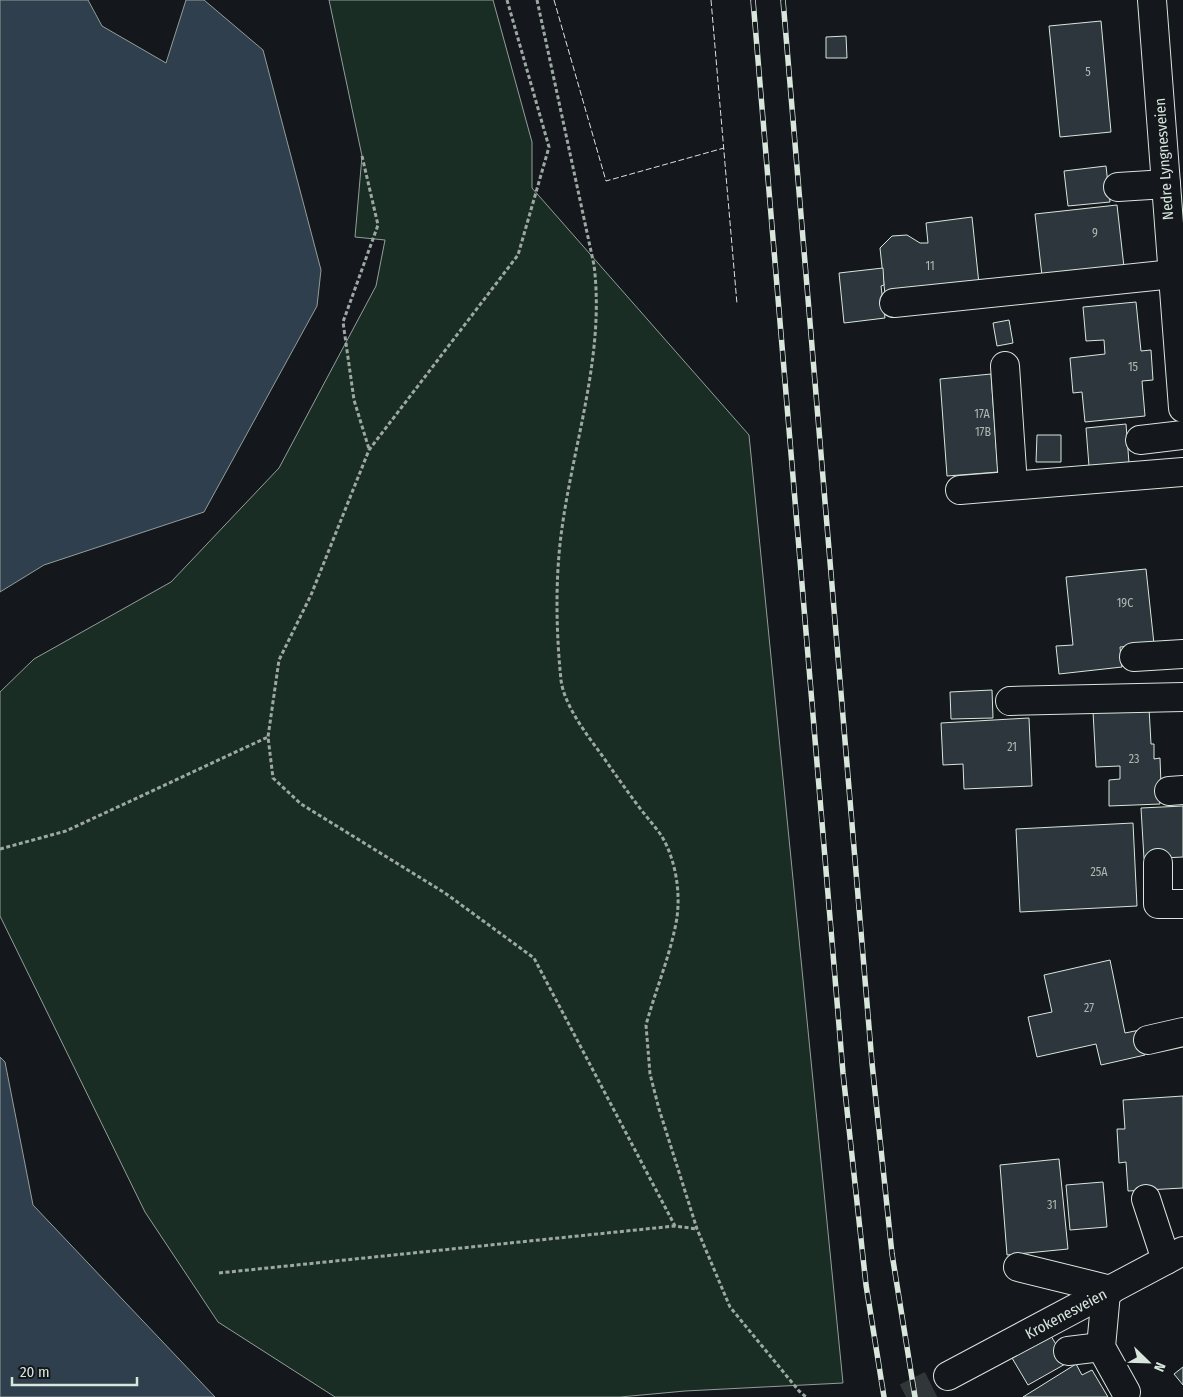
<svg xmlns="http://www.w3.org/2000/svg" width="1183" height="1397" viewBox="0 0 1183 1397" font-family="'Fira Sans Condensed',sans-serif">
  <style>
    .green { fill: #1a2d24; stroke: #939e99 }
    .water { fill: #2f3f4d; stroke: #939e99 }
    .building { fill: #2c363c; stroke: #d8e6dc }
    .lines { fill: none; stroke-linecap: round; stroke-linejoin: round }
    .minor-tunnel { stroke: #313739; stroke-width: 28; stroke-dasharray: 28 14; stroke-linecap: butt }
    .minor-casing { stroke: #d8e6dc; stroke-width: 30 }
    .path { stroke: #9da8a2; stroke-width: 3; stroke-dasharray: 4 2.5; stroke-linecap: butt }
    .minor { stroke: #14181c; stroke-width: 28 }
    .rail-casing { stroke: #d8e6dc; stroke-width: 5.5 }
    .rail { stroke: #14181c; stroke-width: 4; stroke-dasharray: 11; stroke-linecap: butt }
    .fence { stroke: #d8e6dc; stroke-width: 1; stroke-dasharray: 6 2.5; stroke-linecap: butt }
    .labels { text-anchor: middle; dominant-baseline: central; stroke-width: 4; stroke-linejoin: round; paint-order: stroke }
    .number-label { font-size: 12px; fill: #adbab4 }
    .street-label { font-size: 15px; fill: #d8e6dc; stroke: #14181c }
  </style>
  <rect width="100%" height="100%" fill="#14181c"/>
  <!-- green -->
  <polygon class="green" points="329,0 493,0 532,142 532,188 749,435 843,1383 685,1391 620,1397 335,1397 218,1322 145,1212 0,916 0,692 34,659 171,582 279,468 376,286 385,240 355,237 362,156"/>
  <!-- water -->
  <g class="water">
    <polygon points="0,0 88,0 102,26 166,63 186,0 204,0 263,50 321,270 317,306 204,512 44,565 0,592"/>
    <polygon points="0,1057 5,1062 33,1205 215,1397 0,1397"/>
  </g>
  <!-- building -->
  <g class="building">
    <polygon points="1101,21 1111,132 1060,137 1049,26"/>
    <polygon points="846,36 847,58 826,58 826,37"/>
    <polygon points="1106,166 1110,202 1068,206 1064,171"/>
    <polygon points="1117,205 1124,267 1042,276 1035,214"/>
    <polygon points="972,217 979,284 885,294 880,248 892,236 907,235 920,243 928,243 926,223"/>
    <polygon points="883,268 884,285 881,286 885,318 844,323 839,273"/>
    <polygon points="1136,302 1141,351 1151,350 1153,380 1142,381 1145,416 1085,422 1082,392 1073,393 1070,358 1105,354 1104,340 1086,341 1083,307"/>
    <polygon points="1009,320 1013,343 997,346 993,323"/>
    <polygon points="991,374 998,472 947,476 940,379"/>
    <polygon points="1126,424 1129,463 1089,466 1086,428"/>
    <polygon points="1037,435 1061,435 1061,462 1036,462"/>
    <polygon points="1146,569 1154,644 1120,647 1122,667 1059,674 1056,646 1073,645 1066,577"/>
    <polygon points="992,690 993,718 951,719 950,692"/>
    <polygon points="1149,708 1151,744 1154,744 1154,759 1160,758 1161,785 1158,785 1160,804 1109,806 1109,780 1120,779 1120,766 1096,767 1093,711"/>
    <polygon points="1029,718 1032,786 964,789 963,764 943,765 941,723"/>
    <polygon points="1183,806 1183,857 1144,859 1141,808"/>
    <polygon points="1133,823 1137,906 1020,912 1016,829"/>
    <polygon points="1110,960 1125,1033 1140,1030 1145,1055 1101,1065 1096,1044 1037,1057 1028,1017 1052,1012 1044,975"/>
    <polygon points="1183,1096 1183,1188 1128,1191 1126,1162 1119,1163 1117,1129 1125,1129 1123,1100"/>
    <polygon points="1059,1159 1068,1249 1007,1255 1000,1165"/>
    <polygon points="1103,1182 1107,1227 1070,1230 1066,1185"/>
    <polygon points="1051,1336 1067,1363 1028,1385 1012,1358"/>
    <polygon points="1076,1364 1082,1375 1092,1370 1108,1397 1023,1397"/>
    <polygon points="1183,1367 1183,1385 1174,1374"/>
  </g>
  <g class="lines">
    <!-- minor-tunnel -->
    <polyline class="minor-tunnel" points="906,1397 948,1376"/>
    <!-- minor casing -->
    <g class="minor-casing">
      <g id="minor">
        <polyline points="1152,0 1183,408"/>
        <polyline points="1118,187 1166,184"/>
        <polyline points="894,303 1173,274"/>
        <polyline points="1005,366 1013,485"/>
        <polyline points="1140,440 1183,435"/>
        <polyline points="960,490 1183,472"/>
        <polyline points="1134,657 1183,654"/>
        <polyline points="1010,701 1183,697"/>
        <polyline points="1169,791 1183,790"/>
        <polyline points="1158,863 1158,904 1183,904"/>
        <polyline points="1148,1040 1183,1032"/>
        <polyline points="1146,1199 1166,1260"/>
        <polyline points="1018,1267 1111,1290"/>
        <polyline points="1106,1293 1101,1347 1126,1392"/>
        <polyline points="1068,1351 1101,1347"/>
        <polyline points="948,1376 1183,1251"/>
      </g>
    </g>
    <!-- path -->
    <g class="path">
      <polyline points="507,0 549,147 518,255 369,450 311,595 279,660 268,737 273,778 301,804 445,893 534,958 675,1226 697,1229"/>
      <path d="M537,0l57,265c11,89 -20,176 -32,263 -7,49 -6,103 -1,152 3,25 26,55 40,74 12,17 23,33 35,49 8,11 17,21 25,32 16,26 21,64 14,93 -7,33 -20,64 -29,97l4,49 9,35 38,120 33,78 69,84 7,6"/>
      <polyline points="362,156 378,225 343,322 354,400 369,449"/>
      <polyline points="0,849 66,831 268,737"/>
      <polyline points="219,1273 675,1226"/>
    </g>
    <!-- minor -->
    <use href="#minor" class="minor"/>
    <!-- rail casing -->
    <g class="rail-casing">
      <g id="rail">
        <polyline points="753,0 843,1073 866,1285 884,1397"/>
        <polyline points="783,0 872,1063 892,1254 915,1397"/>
      </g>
    </g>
    <!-- rail -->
    <use href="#rail" class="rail"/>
    <!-- fence -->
    <g class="fence">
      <polyline points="554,0 606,181 724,148"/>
      <polyline points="711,0 737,304"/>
    </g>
  </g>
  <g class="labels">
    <!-- number labels -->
    <g class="number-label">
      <text x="1088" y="72">5</text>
      <text x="1095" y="233">9</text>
      <text x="930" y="266">11</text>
      <text x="1133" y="367">15</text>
      <text x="982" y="414">17A</text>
      <text x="983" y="432">17B</text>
      <text x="1125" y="603">19C</text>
      <text x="1012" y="747">21</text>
      <text x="1134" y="759">23</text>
      <text x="1099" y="872">25A</text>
      <text x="1089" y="1008">27</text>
      <text x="1052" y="1205">31</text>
    </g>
    <!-- street labels -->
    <g class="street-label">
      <text transform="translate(1164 159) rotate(-94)">Nedre Lyngnesveien</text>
      <text transform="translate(1066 1314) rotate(-28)">Krokenesveien</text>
    </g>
  </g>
  <!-- north arrow -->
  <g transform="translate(1148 1362) rotate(113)" stroke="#14181c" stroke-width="4" paint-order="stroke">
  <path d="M0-4L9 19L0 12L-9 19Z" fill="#d8e6dc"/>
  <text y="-8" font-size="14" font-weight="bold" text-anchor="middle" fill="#d8e6dc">N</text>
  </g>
  <!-- scale -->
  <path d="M12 1377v8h125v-8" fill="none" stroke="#d8e6dc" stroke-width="2.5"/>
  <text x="20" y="1377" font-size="15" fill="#d8e6dc" stroke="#14181c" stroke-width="4" paint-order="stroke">20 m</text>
</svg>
